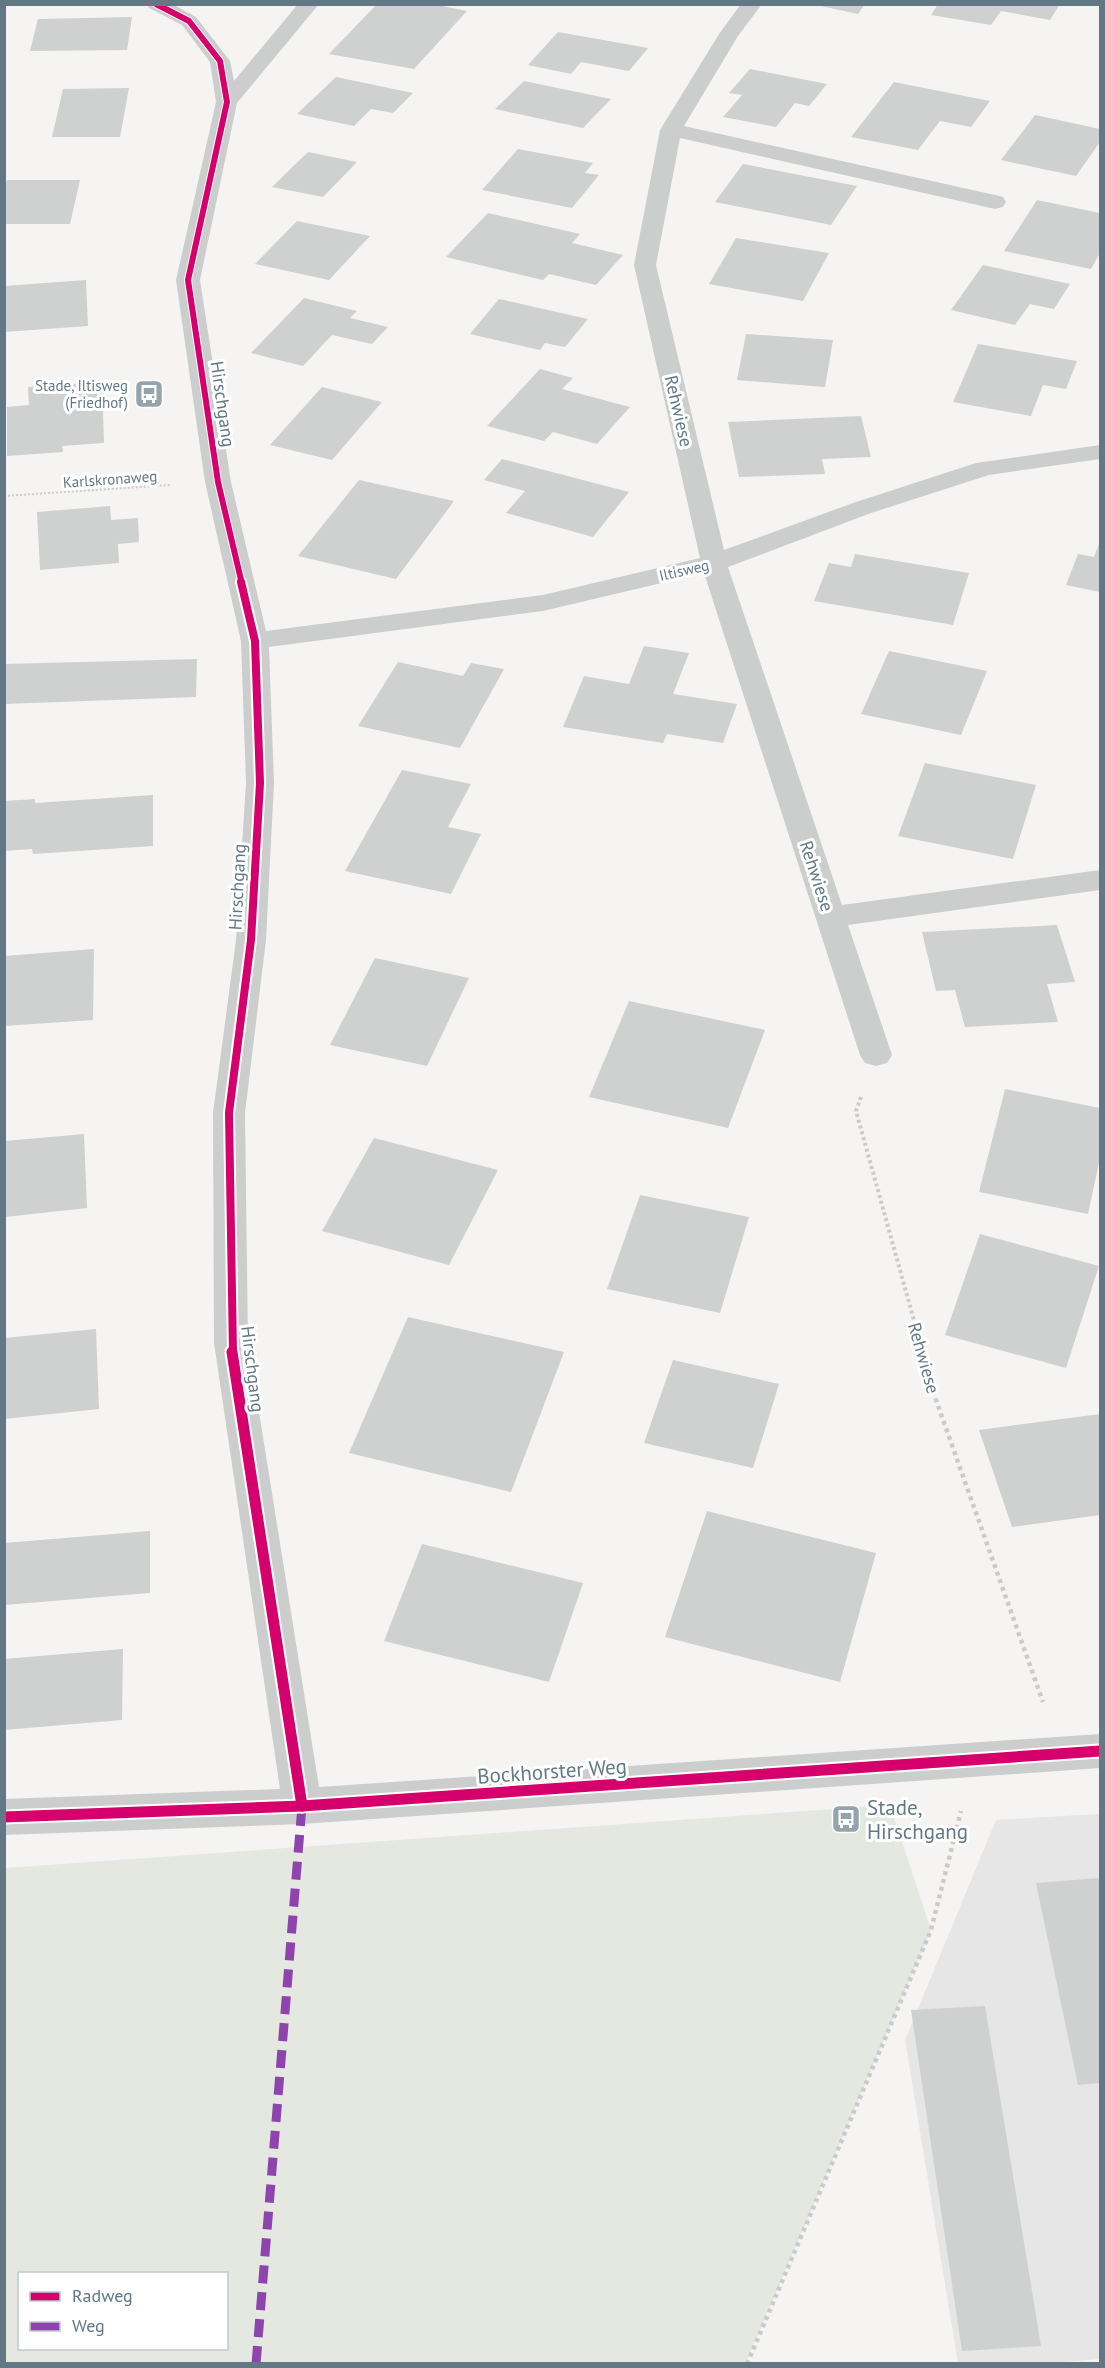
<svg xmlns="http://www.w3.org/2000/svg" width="1105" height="2368" viewBox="0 0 1105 2368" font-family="'PT Sans',sans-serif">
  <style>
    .built { fill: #e5e6e5 }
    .green { fill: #e4e8e1; fill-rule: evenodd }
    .building { fill: #cfd0d0 }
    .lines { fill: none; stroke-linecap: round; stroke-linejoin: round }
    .path-far2 { stroke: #cacbcc; stroke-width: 2; stroke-dasharray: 2 2; stroke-linecap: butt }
    .path-far1 { stroke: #cacbcc; stroke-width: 4; stroke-dasharray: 3 3; stroke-linecap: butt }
    .path { stroke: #cacbcc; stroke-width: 4.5; stroke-dasharray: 4 4; stroke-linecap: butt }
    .minor { fill: #cccece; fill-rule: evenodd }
    .quiet { stroke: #8e44ad; stroke-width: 9; stroke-dasharray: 18 9; stroke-linecap: butt }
    .cycleway-far2-casing { stroke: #fff; stroke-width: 8 }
    .cycleway-far1-casing { stroke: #fff; stroke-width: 12 }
    .cycleway-casing { stroke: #fff; stroke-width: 15 }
    .cycleway-far2 { stroke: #d6006c; stroke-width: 6 }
    .cycleway-far1 { stroke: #d6006c; stroke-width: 8 }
    .cycleway { stroke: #d6006c; stroke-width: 11 }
    .labels { text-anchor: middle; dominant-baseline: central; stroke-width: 6; stroke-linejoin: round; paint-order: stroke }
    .far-poi-label { font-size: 15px; fill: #627985; stroke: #fff; text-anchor: end }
    .far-street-label { font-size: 15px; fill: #627985; stroke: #fff }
    .street-label { font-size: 18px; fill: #627985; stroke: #fff }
    .near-street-label { font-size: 21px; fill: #627985; stroke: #fff }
    .near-poi-label { font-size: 21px; fill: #627985; stroke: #fff; text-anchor: start }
  </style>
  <rect width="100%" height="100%" fill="#f5f4f3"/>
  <!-- built -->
  <polygon class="built" points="1100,1814 1100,2359 1036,2364 958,2363 905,2040 996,1820"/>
  <!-- green -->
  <path class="green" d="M890,1805l41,125 -185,433h-741v-495zM20,2274h206v74h-206z"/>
  <!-- building -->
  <g class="building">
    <polygon points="377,4 432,4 467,11 414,69 329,54"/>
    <polygon points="812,4 865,4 858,14"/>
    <polygon points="938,4 1060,4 1050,20 1001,11 991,25 931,15"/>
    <polygon points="132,17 127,50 30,51 38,19"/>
    <polygon points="558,32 648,48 629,71 581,62 571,74 528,65"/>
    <polygon points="750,69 827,84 809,106 795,103 776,127 723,117 742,95 729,93"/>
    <polygon points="336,77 413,93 393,113 371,109 354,126 297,114"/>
    <polygon points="524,81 611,99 583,128 495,109"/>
    <polygon points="894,82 990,101 971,127 940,121 918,150 851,137"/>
    <polygon points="129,88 120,137 52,137 63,89"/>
    <polygon points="1035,115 1100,129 1100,142 1076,176 1001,160"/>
    <polygon points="518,149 593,163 585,173 599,175 572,208 482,190"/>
    <polygon points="308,152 357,162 323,197 272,187"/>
    <polygon points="743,164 857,186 831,225 715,202"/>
    <polygon points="7,180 80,180 70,224 4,224 4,190"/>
    <polygon points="1037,200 1100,213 1100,253 1091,269 1004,251"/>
    <polygon points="488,213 580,234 572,243 623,255 596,285 549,274 543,280 446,257"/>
    <polygon points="297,221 370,236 329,280 255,264"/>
    <polygon points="736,238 829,253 803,301 709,284"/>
    <polygon points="983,265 1070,284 1054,309 1030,304 1015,325 951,310"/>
    <polygon points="86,280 88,326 4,332 4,286"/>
    <polygon points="304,298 357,311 350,318 388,327 372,344 332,335 303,366 251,353"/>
    <polygon points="499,299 588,319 565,347 545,343 540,350 470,334"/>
    <polygon points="746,334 833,340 825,387 737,380"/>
    <polygon points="978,344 1077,361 1066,389 1043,385 1031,416 953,402"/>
    <polygon points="540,369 573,378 562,389 630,407 597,444 553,432 544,441 487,426"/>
    <polygon points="102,382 104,443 62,446 63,452 7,456 7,407 29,405 28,387"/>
    <polygon points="322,387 382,402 332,460 270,445"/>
    <polygon points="861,416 871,457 822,459 825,474 739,477 728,422"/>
    <polygon points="502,459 629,492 593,537 506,513 525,491 484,480"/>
    <polygon points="359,480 454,501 396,579 298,556"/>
    <polygon points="110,506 111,520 138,518 139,542 118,544 119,563 40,570 37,512"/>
    <polygon points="1100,541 1100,592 1066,585 1078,554 1094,557"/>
    <polygon points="855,554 969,573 953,625 814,601 829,563 851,567"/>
    <polygon points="644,646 689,653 673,694 737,704 723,743 667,734 663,743 563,727 584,676 629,684"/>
    <polygon points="889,651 987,671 961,735 861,714"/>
    <polygon points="197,659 196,697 4,704 4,664"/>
    <polygon points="398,662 463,676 471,663 504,669 460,748 358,726"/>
    <polygon points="925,763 1036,785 1013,859 898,836"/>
    <polygon points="402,770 471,784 448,827 481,834 451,894 345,871"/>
    <polygon points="153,795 153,846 33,854 32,849 4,851 4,801 35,799 35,803"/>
    <polygon points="1057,925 1075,982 1047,984 1058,1022 965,1027 955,990 936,991 922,932"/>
    <polygon points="94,949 93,1020 4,1026 4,956"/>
    <polygon points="375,958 469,978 427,1066 330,1045"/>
    <polygon points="629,1001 765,1030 728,1128 589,1097"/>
    <polygon points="1005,1089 1100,1108 1100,1158 1088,1214 979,1192"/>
    <polygon points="84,1134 87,1208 5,1217 5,1141"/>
    <polygon points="374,1138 498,1170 449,1265 322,1231"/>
    <polygon points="640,1195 749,1217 720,1313 607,1289"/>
    <polygon points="980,1234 1099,1266 1066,1368 945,1335"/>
    <polygon points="408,1317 564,1352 511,1492 349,1453"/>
    <polygon points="96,1329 99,1409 4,1419 4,1338"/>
    <polygon points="673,1360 779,1384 753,1468 644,1443"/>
    <polygon points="1100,1414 1100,1515 1012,1527 979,1430"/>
    <polygon points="707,1511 876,1553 840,1682 665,1637"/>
    <polygon points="150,1531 150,1593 4,1605 4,1543"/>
    <polygon points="422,1544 583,1583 549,1682 384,1641"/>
    <polygon points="123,1649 122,1720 4,1730 4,1659"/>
    <polygon points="1100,1878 1100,2083 1078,2085 1036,1883"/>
    <polygon points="985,2006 1041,2346 962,2351 911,2010"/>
  </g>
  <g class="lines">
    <!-- path-far2 -->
    <polyline class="path-far2" points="4,496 171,485"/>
    <!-- path-far1 -->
    <polyline class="path-far1" points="861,1097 856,1111 923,1353"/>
    <!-- path -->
    <g class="path">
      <polyline points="923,1352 936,1400 1043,1702"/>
      <polyline points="747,2364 931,1930 961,1811"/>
    </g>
    <!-- minor -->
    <polygon class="minor" points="146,4 172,4 196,17 230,61 234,81 298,4 319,4 237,103 200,280 231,482 266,631 543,595 700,558 634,265 660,130 719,34 741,4 762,4 738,36 684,126 995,195 1003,197 1006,202 1003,207 995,209 680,138 656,265 724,550 853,503 976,463 1100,445 1100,459 989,475 871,513 728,567 842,905 1100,870 1100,890 848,925 892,1055 887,1063 876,1066 865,1063 860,1055 704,573 543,611 269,647 274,783 266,940 245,1113 248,1343 319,1787 1100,1734 1100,1768 302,1824 4,1835 4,1799 280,1789 214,1343 213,1113 236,940 246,783 241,641 205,482 176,280 216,102 210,62 182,25 149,8"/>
    <!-- quiet -->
    <polyline class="quiet" points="256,2364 302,1806"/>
    <!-- cycleway-far2 casing -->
    <g class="cycleway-far2-casing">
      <polyline id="cycleway-far2" points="156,4 189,21 220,61 227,102 188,280 218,482 242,584"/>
    </g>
    <!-- cycleway-far1 casing -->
    <g class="cycleway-far1-casing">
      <polyline id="cycleway-far1" points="233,1353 229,1113 251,940 260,783 255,641 241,582"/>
    </g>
    <!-- cycleway casing -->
    <g class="cycleway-casing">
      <g id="cycleway">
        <polyline points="232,1352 302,1806"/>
        <polyline points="4,1817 302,1806 1100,1751"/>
      </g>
    </g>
    <!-- cycleway-far2 -->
    <use href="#cycleway-far2" class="cycleway-far2"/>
    <!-- cycleway-far1 -->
    <use href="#cycleway-far1" class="cycleway-far1"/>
    <!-- cycleway -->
    <use href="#cycleway" class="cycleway"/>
  </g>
  <!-- icons -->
  <defs>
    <g id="bus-square" transform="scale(1.5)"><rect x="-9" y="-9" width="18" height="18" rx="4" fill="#95a4ac" stroke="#fff"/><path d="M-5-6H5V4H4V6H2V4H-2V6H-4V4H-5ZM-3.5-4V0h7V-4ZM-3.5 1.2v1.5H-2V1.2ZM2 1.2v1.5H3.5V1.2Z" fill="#fff"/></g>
  </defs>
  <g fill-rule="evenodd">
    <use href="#bus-square" x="149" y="394"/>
    <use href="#bus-square" x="846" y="1819"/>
  </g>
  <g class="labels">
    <!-- far-poi labels -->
    <g class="far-poi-label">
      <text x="128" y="385">Stade, Iltisweg<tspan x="128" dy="17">(Friedhof)</tspan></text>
    </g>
    <!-- far-street labels -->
    <g class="far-street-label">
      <text transform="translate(110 479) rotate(-4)">Karlskronaweg</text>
      <text transform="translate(684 570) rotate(-13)">Iltisweg</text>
    </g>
    <!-- street labels -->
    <g class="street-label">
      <text transform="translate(223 404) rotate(82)">Hirschgang</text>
      <text transform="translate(679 411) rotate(77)">Rehwiese</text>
      <text transform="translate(817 876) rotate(72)">Rehwiese</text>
      <text transform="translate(237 887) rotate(-87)">Hirschgang</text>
      <text transform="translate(924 1358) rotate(74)">Rehwiese</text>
      <text transform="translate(253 1369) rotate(83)">Hirschgang</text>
    </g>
    <!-- near-street labels -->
    <g class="near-street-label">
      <text transform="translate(552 1771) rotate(-4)">Bockhorster Weg</text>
    </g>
    <!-- near-poi labels -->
    <g class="near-poi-label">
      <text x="867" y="1807">Stade,<tspan x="867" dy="24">Hirschgang</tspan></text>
    </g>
  </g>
  <!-- border -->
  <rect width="1105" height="2368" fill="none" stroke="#627985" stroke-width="12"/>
  <!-- legend -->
  <rect x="18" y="2272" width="210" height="78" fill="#ffffff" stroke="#c0c9ce" stroke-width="1.5"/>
  <rect x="30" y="2292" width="30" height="9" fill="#d6006c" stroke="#c0c9ce" stroke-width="1.5"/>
  <text x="72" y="2302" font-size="18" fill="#627985">Radweg</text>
  <rect x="30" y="2322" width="30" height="9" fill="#8e44ad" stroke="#c0c9ce" stroke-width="1.5"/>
  <text x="72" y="2332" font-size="18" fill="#627985">Weg</text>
</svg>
